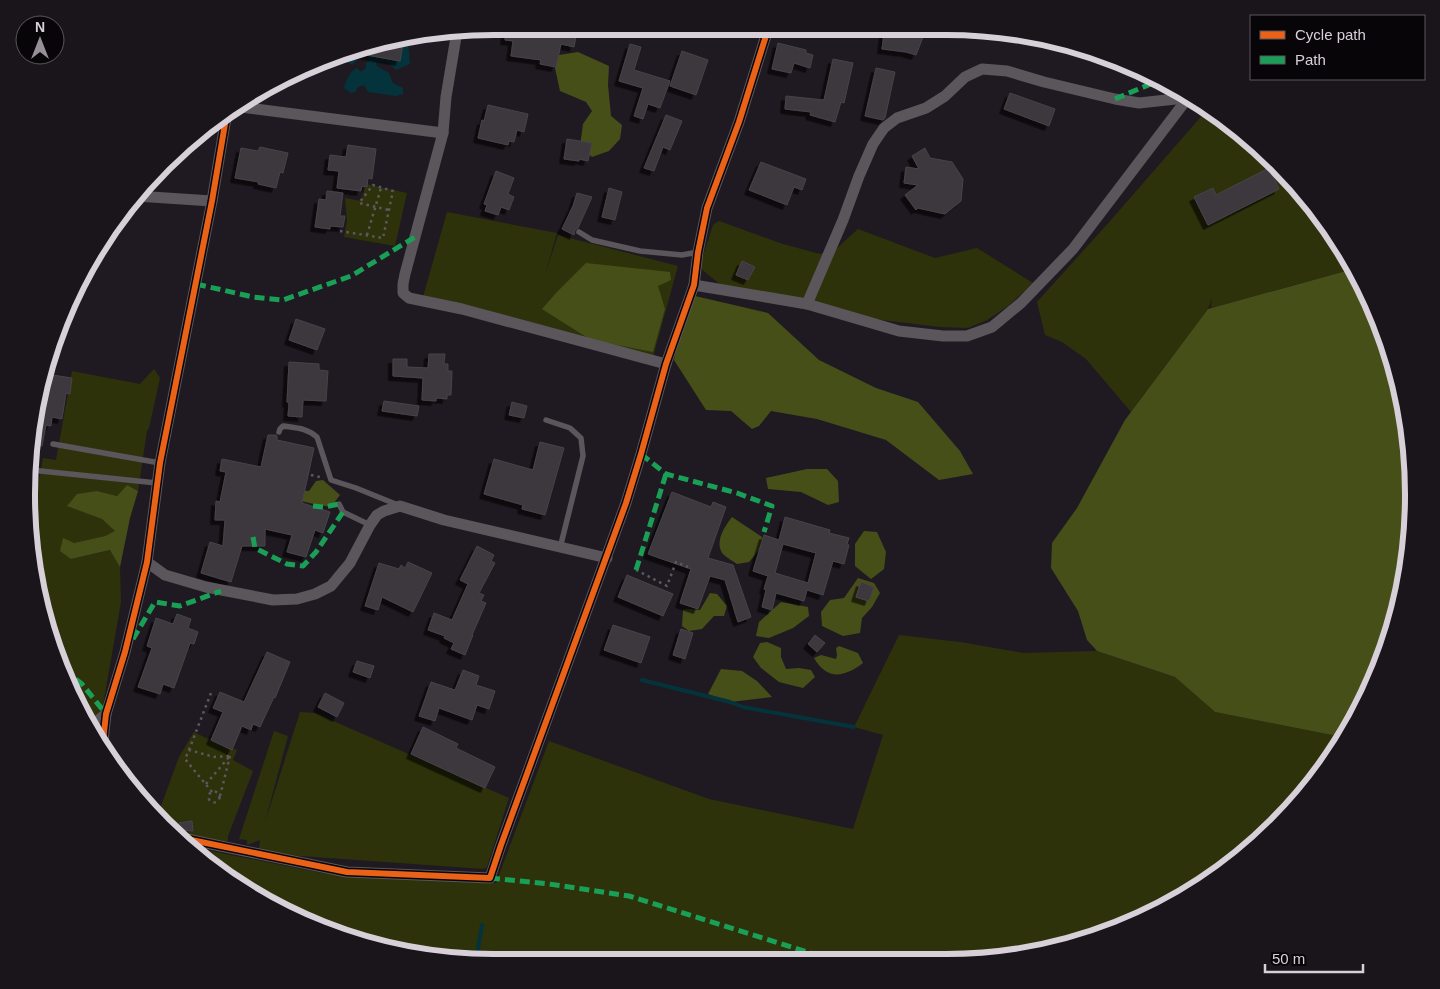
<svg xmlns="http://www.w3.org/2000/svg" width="1440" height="989" viewBox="0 0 1440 989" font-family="Arial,sans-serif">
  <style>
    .green { fill: #2d320b }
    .forest { fill: #474f19 }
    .water { fill: #05333b }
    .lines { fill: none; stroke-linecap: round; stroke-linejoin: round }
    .stream { stroke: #05333b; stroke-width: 4 }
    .building { fill: #3c373d; stroke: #48434a; fill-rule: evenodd; filter: url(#shadow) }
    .path { stroke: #5c585d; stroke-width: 2.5; stroke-dasharray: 2.5 4; stroke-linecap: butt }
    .lane { stroke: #5a565b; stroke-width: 5.5 }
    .street { stroke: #5a565b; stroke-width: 11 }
    .quiet { stroke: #1a9f57; stroke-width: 5; stroke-dasharray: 10 5; stroke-linecap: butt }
    .cycleway-casing { stroke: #080509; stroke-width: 9 }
    .cycleway { stroke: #ea6118; stroke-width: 6 }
    .rim { fill: none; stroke: #d7d0d9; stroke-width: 6 }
  </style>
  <defs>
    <filter id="shadow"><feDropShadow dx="-4.5" dy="4.5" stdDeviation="0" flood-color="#0009"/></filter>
  </defs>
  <rect width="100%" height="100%" fill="#1f1a21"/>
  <!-- green -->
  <g class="green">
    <polygon points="1205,112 1277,164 1335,235 1353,269 1211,308 1212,299 1208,309 1131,412 1086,359 1062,342 1045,335 1037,302 1111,220"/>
    <polygon points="366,184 407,193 395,246 344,237 347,221 345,198 361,201"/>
    <polygon points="447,212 557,233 545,275 558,235 678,266 653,357 423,297"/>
    <polygon points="719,221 783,244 820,254 836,249 858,229 935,258 977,248 1033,283 1008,306 987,320 968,328 939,327 874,319 720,284 701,269 702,259 713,225"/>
    <polygon points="154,369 160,378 149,428 147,431 138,491 127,485 117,496 97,491 68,505 102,519 116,531 105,536 74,543 71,559 111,550 120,567 121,602 102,711 89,721 75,702 35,586 34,555 45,557 34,554 33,513 43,458 56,460 72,371 140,384"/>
    <polygon points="899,635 960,642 1024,653 1097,651 1175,677 1215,712 1332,735 1347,733 1335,755 1276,826 1153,914 1037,954 946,963 495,963 403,954 315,927 234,884 190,847 322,873 485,883 496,883 549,741 709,799 853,829 883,735 854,727"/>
    <polygon points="300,712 315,713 509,798 487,867 484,869 286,855 259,849 260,840 247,845 247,840 239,839 274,731 288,736 265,822"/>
    <polygon points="194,732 206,738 237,750 233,760 253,771 228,836 228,841 221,842 172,833 163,825 157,817 179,757"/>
  </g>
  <!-- forest -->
  <g class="forest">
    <polygon points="578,52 609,66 608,85 611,116 622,125 620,139 609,151 592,157 580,146 583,124 592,111 586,102 560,91 555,68 559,55"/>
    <polygon points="586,263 670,272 671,280 658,286 665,309 653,352 591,340 542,309 556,293"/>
    <polygon points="1353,269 1378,316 1405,403 1414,495 1405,586 1378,674 1347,733 1332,735 1215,712 1175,677 1097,651 1087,640 1078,611 1051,568 1052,543 1077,508 1125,420 1208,309"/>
    <polygon points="695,296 768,313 819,360 876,388 918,402 960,451 973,474 939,480 886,440 817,419 771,411 759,426 752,429 731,411 706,410 674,360 684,313"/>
    <polygon points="807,469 827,469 838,481 839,502 828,505 801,492 768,489 766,478"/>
    <polygon points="323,480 340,495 331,507 314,504 271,494 269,488 309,491 316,481"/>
    <polygon points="127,485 138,491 130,518 120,567 110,550 71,559 60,551 63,538 74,543 105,536 115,531 102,519 67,506 77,494 97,491 117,496"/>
    <path d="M732,517l30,20 -2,12 -11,13 -12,2c-4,-3 -10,-6 -14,-10 -9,-12 2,-28 9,-37z"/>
    <polygon points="864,531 877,532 886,552 884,569 871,579 855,566 855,544"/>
    <polygon points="858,578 874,583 880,593 872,607 862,618 860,633 843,636 822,626 821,612 830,600 844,598"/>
    <polygon points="710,593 717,594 727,606 724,616 714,616 702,629 689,631 682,626 683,610 687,609 700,610"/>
    <polygon points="781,602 808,607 809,616 793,628 769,638 756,636 759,622"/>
    <polygon points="767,642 781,648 781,657 786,669 799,668 811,670 815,677 803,688 779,682 761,668 753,657 760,643"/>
    <path d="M839,646l19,7 5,10c-18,14 -36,18 -49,-5l7,-3 15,4 1,-4 -1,-7z"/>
    <polygon points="721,669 742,671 757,681 772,697 730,702 708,694"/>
  </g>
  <!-- water -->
  <path class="water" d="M406,38v2l2,2 2,22 -14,6 -9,-8h-11l1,4 12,7 4,10 10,5v6l-7,2 -28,-4 -4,-7 -6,2 -3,5 -4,1 -7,-5c2,-7 5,-16 13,-20l4,4 5,-4v-5l4,-3 -3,-4 -9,3 -6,6 -8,-6v-3l29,-14z"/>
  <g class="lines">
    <!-- stream -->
    <g class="stream">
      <polyline points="642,680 730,702 743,707 854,727"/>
      <polyline points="476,961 482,925"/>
    </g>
  </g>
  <!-- building -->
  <g class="building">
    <polygon points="507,26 578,26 574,47 561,44 556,67 540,64 541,60 511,56 513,41 505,40"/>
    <polygon points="885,26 910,29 911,27 925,32 916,55 906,52 882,49"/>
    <polygon points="404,38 400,61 350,52 373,42"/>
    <polygon points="778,43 806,50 806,53 813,55 810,68 794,63 791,73 772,69"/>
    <polygon points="630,44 641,47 634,70 670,81 660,108 648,104 643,119 634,116 643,88 619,81"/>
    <polygon points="682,51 708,60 696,95 670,86"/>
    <polygon points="833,59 853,63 844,103 841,102 835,122 810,115 811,112 785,109 786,96 824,100"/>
    <polygon points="876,68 895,72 885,118 883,120 865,116"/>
    <polygon points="1010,93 1055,109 1049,126 1004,109"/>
    <polygon points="488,105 528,114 524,132 517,130 514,142 509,141 508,145 478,138 482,120 484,121"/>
    <polygon points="666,115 682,121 670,150 663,147 654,171 644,168"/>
    <polygon points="567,139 592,143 588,161 579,159 579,161 564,159"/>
    <polygon points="348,145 376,149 372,179 368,178 367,187 362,186 361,191 337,188 339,171 328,170 330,155 346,157"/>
    <polygon points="260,147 288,153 283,173 280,172 276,188 258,184 259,182 235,178 241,148 258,151"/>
    <polygon points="925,148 930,158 952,162 963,179 961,201 945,214 918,208 916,210 905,195 918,185 904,183 906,167 919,169 912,156"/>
    <polygon points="761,162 806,179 802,190 794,187 787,205 749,190"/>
    <polygon points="1269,168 1279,189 1208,225 1194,197 1213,188 1216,195"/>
    <polygon points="496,171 514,178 508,194 514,197 509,210 501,207 498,215 485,211 487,205 484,204"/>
    <polygon points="609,188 622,192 615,220 602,217"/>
    <polygon points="327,191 343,193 340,216 345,216 343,227 330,226 330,229 315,227 319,199 326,200"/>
    <polygon points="577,193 592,197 578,228 575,230 574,235 562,229 573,206"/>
    <polygon points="742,261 755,267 748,280 736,275"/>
    <polygon points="296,319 325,329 317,350 289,340"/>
    <polygon points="429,354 445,354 444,364 448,364 448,371 452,371 451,395 447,395 447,399 436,398 436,401 422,400 423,378 393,376 393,359 407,359 407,367 428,368"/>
    <polygon points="289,362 319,364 319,370 328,371 326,401 303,400 302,417 288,416 289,403 287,402"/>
    <polygon points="46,374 72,378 70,394 66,393 62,419 52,417 51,426 46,425 42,446 31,444 30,434"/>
    <polygon points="384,401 419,406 417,416 382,411"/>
    <polygon points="512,402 527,406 524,418 509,415"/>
    <polygon points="268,435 276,435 277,436 277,440 314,448 302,503 330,512 323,533 315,530 306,557 287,552 292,535 265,529 265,546 242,546 231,582 201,573 210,542 223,546 225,520 215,520 216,501 220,502 226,472 220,471 222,459 261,467"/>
    <polygon points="540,442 564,448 545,515 522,509 523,505 484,494 494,459 533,470"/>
    <polygon points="672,492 711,507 713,502 726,507 708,558 733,565 751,617 738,622 725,580 710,576 698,609 680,603 691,569 648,554"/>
    <path d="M785,517l45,13 -1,3 20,5 -2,6 2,1 -5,19 -11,-3 -10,34 -16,-5 -3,11 -28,-8 -4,17 -10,-3 4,-17 -2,-1 4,-13 -15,-5 11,-36 15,5zM783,544l33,9 -8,30 -33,-10z"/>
    <polygon points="477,546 494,555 491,561 495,563 479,593 484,595 481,601 486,603 472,635 473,635 465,655 451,649 454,643 444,638 445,636 428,630 434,613 452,620 468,584 460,580"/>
    <polygon points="408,562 432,573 413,612 382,597 378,610 365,606 379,563 399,569 401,565 405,568"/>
    <polygon points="627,575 673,594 663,616 618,597"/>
    <polygon points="861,582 874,587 869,601 856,597"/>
    <polygon points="177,614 191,619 188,628 198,632 194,644 190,643 174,688 163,684 160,694 138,687 152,648 147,646 156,618 173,624"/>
    <polygon points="613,625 650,637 641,663 604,650"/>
    <polygon points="681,629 693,633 685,659 673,655"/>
    <polygon points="815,635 825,643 817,652 808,644"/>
    <polygon points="267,652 290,662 275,698 274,697 260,727 253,724 251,730 242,726 232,750 211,740 223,712 213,708 220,692 244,702"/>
    <polygon points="357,661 374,666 370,678 353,672"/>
    <polygon points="463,670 479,676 476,685 495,691 489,709 477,705 472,720 439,708 435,721 419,716 431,682 455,690"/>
    <polygon points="325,693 344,703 337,717 318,707"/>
    <polygon points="423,727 458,744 456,748 495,767 485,788 411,754"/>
    <polygon points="192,821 193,831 179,830 179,823"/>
  </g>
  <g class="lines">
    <!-- path -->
    <g class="path">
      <polyline points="340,231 383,238 393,191 373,185 359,203 389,210"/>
      <polyline points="367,235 381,188"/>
      <polyline points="311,475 320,477"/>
      <polyline points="636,570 667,586 676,562 688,567"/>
      <polyline points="189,750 211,693"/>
      <polyline points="206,784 229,757"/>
      <circle cx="214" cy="797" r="5.5"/>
      <polyline points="212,792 185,759 189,750 214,757 230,756"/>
      <polyline points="220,796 230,756"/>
    </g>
    <!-- lane -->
    <g class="lane">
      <polyline points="579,232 592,240 640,251 682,255 698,252"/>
      <polyline points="546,420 570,428 581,438 583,456 560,548"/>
      <path d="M279,432l1,-3 3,-3c13,2 24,2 34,11l14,43 25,8 42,17"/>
      <polyline points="53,444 160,463"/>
      <polyline points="31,470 157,483"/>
      <polyline points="339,504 343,512 370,525"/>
    </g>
    <!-- street -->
    <g class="street">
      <polyline points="457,31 446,97 443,133 405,274 403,284 403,293 409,298 462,309 666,364"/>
      <polyline points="233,106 443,133"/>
      <polyline points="136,196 212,201"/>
      <polyline points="694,285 807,304 899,331 943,336 967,336 992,327 1021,303 1073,249 1187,99"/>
      <polyline points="807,304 843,220 859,176 873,144 884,128 897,118 926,108 945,96 965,77 982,69 995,70 1007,71 1044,82 1115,99 1139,103 1185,98"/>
      <polyline points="147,562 165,575 206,587 273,600 297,599 315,594 331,586 350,563 370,525 377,515 384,511 400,506 444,520 607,558"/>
      <polyline points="92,725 106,714"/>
      <polyline points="103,741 106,714 125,652 147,562 160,463 212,201 227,112"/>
      <polyline points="177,837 347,872 490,878 501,845 626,503 641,454 666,364 694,285 698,252 707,208 739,122 769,26"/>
    </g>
    <!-- quiet -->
    <g class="quiet">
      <polyline points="1115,99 1160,80"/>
      <polyline points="196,284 253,297 283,300 351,276 415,237"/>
      <polyline points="641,454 666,474 737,493 772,506 764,532"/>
      <polyline points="313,506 324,507 339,504"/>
      <polyline points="253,537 255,548 287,564 303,566 316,552 343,512"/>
      <polyline points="636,570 666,474"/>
      <polyline points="133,639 155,602 180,606 221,591"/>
      <polyline points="64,670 82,684 106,714"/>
      <polyline points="490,878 549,884 629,896 842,963"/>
    </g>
    <!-- cycleway casing -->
    <g class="cycleway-casing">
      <g id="cycleway">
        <polyline points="103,741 106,714 125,652 147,562 160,463 212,201 227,112"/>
        <polyline points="177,837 347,872 490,878 501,845 626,503 641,454 666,364 694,285 698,252 707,208 739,122 769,26"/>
      </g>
    </g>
    <!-- cycleway -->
    <use href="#cycleway" class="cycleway"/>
  </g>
  <!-- crop -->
  <path d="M0 0H1440V989H0ZM494 35H946A459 459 0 0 1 1405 494V495A459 459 0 0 1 946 954H494A459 459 0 0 1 35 495V494A459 459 0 0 1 494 35Z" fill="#19151a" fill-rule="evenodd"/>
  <path class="rim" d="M494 35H946A459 459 0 0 1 1405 494V495A459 459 0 0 1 946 954H494A459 459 0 0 1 35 495V494A459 459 0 0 1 494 35Z"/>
  <!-- legend -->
  <rect x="1250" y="15" width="175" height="65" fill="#080509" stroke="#5b565c"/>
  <rect x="1260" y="31" width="25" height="8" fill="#ea6118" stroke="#5b565c"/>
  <text x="1295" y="40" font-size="15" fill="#d7d0d9">Cycle path</text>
  <rect x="1260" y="56" width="25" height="8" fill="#1a9f57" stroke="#5b565c"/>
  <text x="1295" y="65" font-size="15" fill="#d7d0d9">Path</text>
  <!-- north arrow -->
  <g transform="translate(40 40)"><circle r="24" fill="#080509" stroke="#5b565c"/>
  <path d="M0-4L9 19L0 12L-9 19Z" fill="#979099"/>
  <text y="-8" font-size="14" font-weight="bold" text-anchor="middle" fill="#d7d0d9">N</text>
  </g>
  <!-- scale -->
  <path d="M1265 964v8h98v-8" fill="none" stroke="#d7d0d9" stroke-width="2.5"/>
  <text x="1272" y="964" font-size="15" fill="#d7d0d9" stroke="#080509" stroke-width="4" paint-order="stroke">50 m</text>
</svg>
